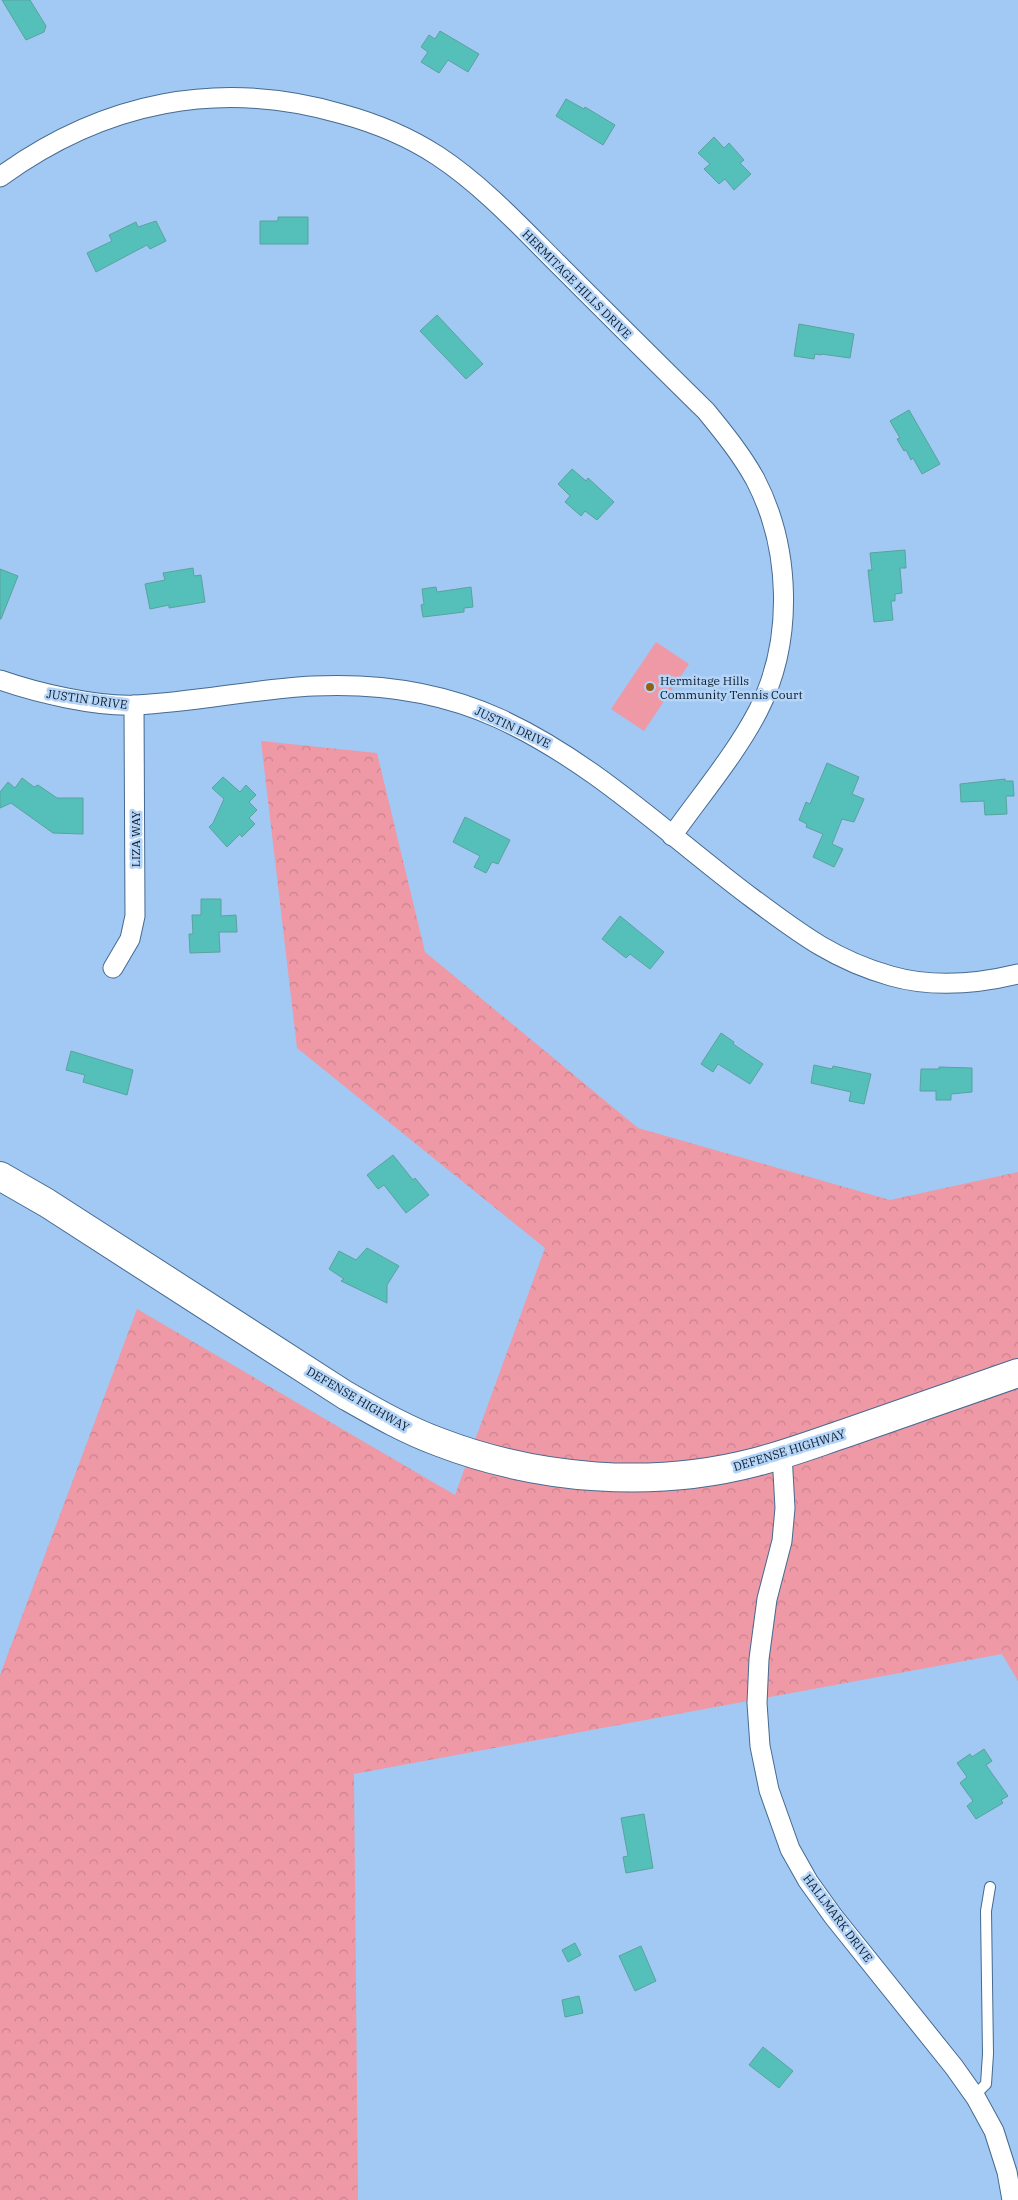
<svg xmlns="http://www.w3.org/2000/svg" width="1018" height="2200" viewBox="0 0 1018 2200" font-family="'IBM Plex Serif',serif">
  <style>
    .forest { fill: url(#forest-crowns) }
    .pitch { fill: #ee99a5 }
    .building { fill: #55c0ba; stroke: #59a29e }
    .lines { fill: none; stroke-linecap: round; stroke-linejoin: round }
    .service-casing { stroke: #466a90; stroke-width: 12 }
    .minor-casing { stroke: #466a90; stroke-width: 21 }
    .secondary-casing { stroke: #466a90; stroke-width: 30 }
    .service { stroke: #fff; stroke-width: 10 }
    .minor { stroke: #fff; stroke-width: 19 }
    .secondary { stroke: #fff; stroke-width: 28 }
    .poi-dot { fill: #946014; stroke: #b5d5f8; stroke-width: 2 }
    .labels { text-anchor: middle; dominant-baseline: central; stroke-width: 5; stroke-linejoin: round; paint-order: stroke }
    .street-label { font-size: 12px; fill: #0d1c2c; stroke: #b5d5f8 }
    .poi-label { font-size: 12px; fill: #0d1c2c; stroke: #b5d5f8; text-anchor: start }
  </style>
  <defs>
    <pattern id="forest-crowns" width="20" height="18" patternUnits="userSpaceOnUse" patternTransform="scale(1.25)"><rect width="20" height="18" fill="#ee99a5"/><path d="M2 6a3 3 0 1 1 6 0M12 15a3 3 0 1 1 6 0" fill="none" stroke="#cb838e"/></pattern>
  </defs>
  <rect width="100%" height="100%" fill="#a1c9f3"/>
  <!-- forest -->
  <polygon class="forest" points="261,741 377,753 425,952 638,1128 890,1200 1018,1172 1018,1681 1002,1654 354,1774 358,2200 0,2200 0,1675 137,1309 455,1495 545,1248 297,1048"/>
  <!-- pitch -->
  <polygon class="pitch" points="656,642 689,664 644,731 611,709"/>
  <!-- building -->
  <g class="building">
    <polygon points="2,0 30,0 46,26 44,32 26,40"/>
    <polygon points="440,31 479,54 468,72 448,60 439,73 421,62 428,52 421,47 429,35 435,39"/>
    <polygon points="566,99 584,109 585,107 615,125 603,145 556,116"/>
    <polygon points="714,137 724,148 729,143 744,160 740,163 751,174 734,190 725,179 719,184 704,169 710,164 698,153"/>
    <polygon points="278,217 308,217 308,244 260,244 260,221 278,221"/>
    <polygon points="156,221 166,241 150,249 147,245 96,272 87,253 112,241 109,235 136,222 138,227"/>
    <polygon points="437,315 483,364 466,379 420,331"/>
    <polygon points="799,324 854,334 850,358 821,354 821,355 815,354 814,359 794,356"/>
    <polygon points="909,410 940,464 922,474 913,458 911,460 906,450 904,451 897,439 900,438 890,421"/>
    <polygon points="572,469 586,481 588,478 614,502 597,520 585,511 581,516 565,502 570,496 558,484"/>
    <polygon points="905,550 906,568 900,568 902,593 895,594 895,601 891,601 893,620 874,622 868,570 872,570 870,553"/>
    <polygon points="193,568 194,576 201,575 205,602 169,608 169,605 150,609 145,584 165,580 163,573"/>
    <polygon points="0,569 18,576 1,619 0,619"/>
    <polygon points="436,587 437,592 471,587 473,607 464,608 464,612 423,617 421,605 424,604 422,589"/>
    <polygon points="827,763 859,777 852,794 864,799 854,822 842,819 832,844 843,849 834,867 813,857 823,834 806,827 807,824 799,820 806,802 810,804"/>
    <polygon points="223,777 240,792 246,785 256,795 249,802 257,810 249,818 255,824 242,837 240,834 227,847 209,827 213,823 224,799 212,788"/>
    <polygon points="22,778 34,787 38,785 57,798 83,798 83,834 53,833 11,803 0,808 0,792 8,782 15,788"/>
    <polygon points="1005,779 1005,781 1013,781 1014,796 1006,796 1007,814 985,815 984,801 961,802 960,784"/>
    <polygon points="465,817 510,840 498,864 492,862 486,873 474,867 480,856 453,842"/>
    <polygon points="201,899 221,899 221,916 236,915 237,932 219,932 220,952 190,953 189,934 193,934 192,915 201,915"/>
    <polygon points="620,916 664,952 650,969 630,954 626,958 602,939"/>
    <polygon points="721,1033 734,1042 733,1044 763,1064 750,1084 718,1064 713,1072 701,1064"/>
    <polygon points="71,1051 133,1070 127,1095 83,1082 85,1075 66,1070"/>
    <polygon points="814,1065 832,1069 833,1066 871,1074 864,1104 849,1101 851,1092 811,1083"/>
    <polygon points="939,1067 972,1068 972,1092 951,1094 951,1100 936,1100 936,1091 920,1091 921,1069 939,1069"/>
    <polygon points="393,1155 413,1180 415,1178 429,1195 406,1213 384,1185 378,1189 367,1175"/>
    <polygon points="367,1248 399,1266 387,1285 387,1303 341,1281 344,1279 329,1269 339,1251 356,1260"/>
    <polygon points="984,1749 992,1761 986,1765 1008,1796 1001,1800 1003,1803 976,1819 967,1806 973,1801 960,1783 967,1777 957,1763 970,1754 972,1757"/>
    <polygon points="644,1814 653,1868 626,1873 623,1857 628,1856 621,1818"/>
    <polygon points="575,1943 581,1955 568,1962 562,1950"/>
    <polygon points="641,1946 656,1981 635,1991 619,1956"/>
    <polygon points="579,1996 583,2013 565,2017 562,2000"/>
    <polygon points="763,2047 793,2071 779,2088 749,2065"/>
  </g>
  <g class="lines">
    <!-- service casing -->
    <g class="service-casing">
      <polyline id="service" points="975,2095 986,2084 988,2054 986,1911 990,1887"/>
    </g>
    <!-- minor casing -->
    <g class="minor-casing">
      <g id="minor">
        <path d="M0,177c103,-75 219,-99 342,-63 33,9 67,23 96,42 44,29 82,70 119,107 49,49 99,99 149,148 18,22 35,43 49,68 36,69 39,162 3,232 -23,44 -57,84 -86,125"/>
        <path d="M0,680c37,13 97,27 136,25 60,-3 118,-16 177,-19 63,-3 128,6 185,32 95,43 171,118 254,180 47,35 82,62 139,78 42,12 86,8 127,-2"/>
        <polyline points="113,968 130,939 135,916 134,705"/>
        <polyline points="782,1454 785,1508 782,1541 767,1599 759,1659 757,1703 760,1746 769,1790 790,1849 808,1881 833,1916 954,2067 976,2098 994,2131 1007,2172 1012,2200"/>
      </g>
    </g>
    <!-- secondary casing -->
    <g class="secondary-casing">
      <path id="secondary" d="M0,1176l47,27 298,192c30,17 61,35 94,47 99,38 214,47 317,20 31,-8 60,-19 90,-29 58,-20 115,-40 172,-60"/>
    </g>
    <!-- service -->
    <use href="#service" class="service"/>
    <!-- minor -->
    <use href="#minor" class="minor"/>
    <!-- secondary -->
    <use href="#secondary" class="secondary"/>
  </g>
  <!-- markers -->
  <circle class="poi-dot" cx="650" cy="687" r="5"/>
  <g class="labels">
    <!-- street labels -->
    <g class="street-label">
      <text transform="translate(577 284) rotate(45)">HERMITAGE HILLS DRIVE</text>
      <text transform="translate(87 699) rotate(8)">JUSTIN DRIVE</text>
      <text transform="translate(513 727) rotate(25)">JUSTIN DRIVE</text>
      <text transform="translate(135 839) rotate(-90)">LIZA WAY</text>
      <text transform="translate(358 1399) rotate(30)">DEFENSE HIGHWAY</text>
      <text transform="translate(789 1450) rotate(-17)">DEFENSE HIGHWAY</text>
      <text transform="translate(838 1918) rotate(53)">HALLMARK DRIVE</text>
    </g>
    <!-- poi labels -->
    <g class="poi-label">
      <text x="660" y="680">Hermitage Hills<tspan x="660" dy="14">Community Tennis Court</tspan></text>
    </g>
  </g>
</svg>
